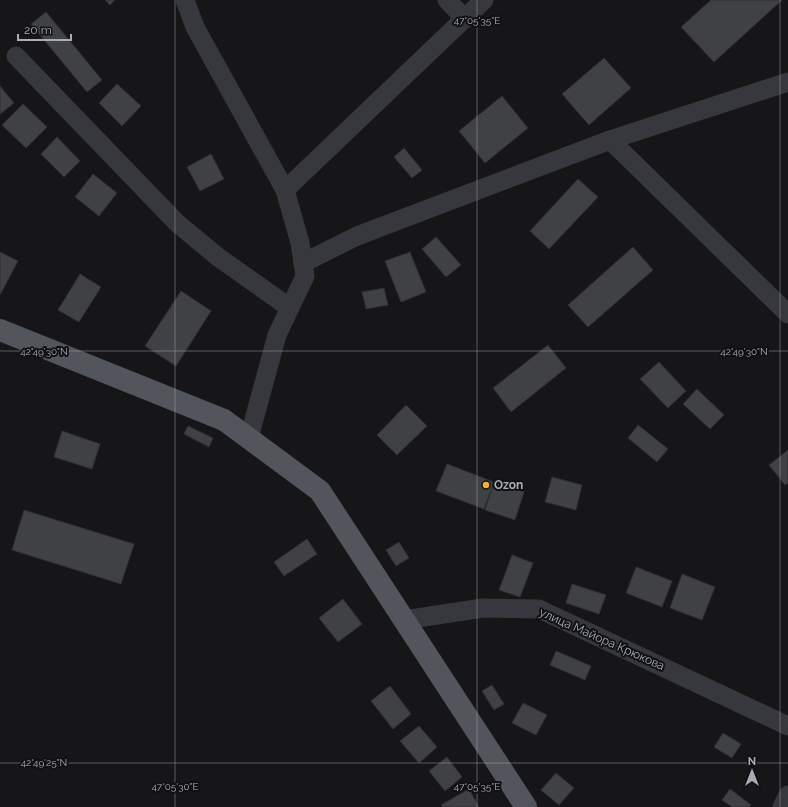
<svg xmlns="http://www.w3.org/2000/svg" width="788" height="807" viewBox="0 0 788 807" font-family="Raleway,sans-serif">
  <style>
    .building { fill: #404145; stroke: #303034 }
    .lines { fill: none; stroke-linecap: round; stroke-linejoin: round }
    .minor { stroke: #37383d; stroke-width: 19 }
    .major { stroke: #53555c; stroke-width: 22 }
    .ticks { fill: none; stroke: #a8adb8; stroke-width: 1; stroke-opacity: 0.45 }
    .poi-dot { fill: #f2b134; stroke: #111113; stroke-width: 1.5 }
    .labels { text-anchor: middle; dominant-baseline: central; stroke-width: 4; stroke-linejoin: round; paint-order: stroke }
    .poi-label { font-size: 12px; font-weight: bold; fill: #a8adb8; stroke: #111113; text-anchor: start }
    .street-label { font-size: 12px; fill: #a8adb8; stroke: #111113 }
    .ticks-label { font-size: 10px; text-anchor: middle; fill: #a8adb8; stroke: #111113; stroke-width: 4; stroke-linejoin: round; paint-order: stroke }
  </style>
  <rect width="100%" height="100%" fill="#161618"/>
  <!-- building -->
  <g class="building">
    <polygon points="105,0 115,0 110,5"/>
    <polygon points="711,0 782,0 714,62 681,27"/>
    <polygon points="46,12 102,80 87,92 31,24"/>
    <polygon points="604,58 631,88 589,125 562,94"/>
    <polygon points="117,84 141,106 122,126 99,103"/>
    <polygon points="0,86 14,103 0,114"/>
    <polygon points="502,96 528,128 485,163 459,131"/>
    <polygon points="23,104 47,127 26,148 2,125"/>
    <polygon points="57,137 80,161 64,177 41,154"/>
    <polygon points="404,148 422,170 412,178 394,157"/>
    <polygon points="211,154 224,179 200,191 187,167"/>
    <polygon points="93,174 117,193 99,216 75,197"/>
    <polygon points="578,179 598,197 549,249 530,231"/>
    <polygon points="436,237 461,265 446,277 422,249"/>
    <polygon points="633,247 653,270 588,327 568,305"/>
    <polygon points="0,252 18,261 0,295"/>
    <polygon points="410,252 426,292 401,302 385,261"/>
    <polygon points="80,274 101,287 79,322 58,310"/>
    <polygon points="384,288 388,305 366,309 362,292"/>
    <polygon points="181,291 211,311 176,366 145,346"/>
    <polygon points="548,345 566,368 511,412 493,388"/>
    <polygon points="659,362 686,391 668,408 640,379"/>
    <polygon points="697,389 724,415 710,429 683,404"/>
    <polygon points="406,405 427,426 397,455 377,435"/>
    <polygon points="638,425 668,449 657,462 628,438"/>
    <polygon points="188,426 213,438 209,447 184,434"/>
    <polygon points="62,431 100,444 92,469 54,457"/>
    <polygon points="788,450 788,483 785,485 769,465"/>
    <polygon points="447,464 494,482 484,509 436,491"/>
    <polygon points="552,477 582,485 576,510 545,502"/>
    <polygon points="494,482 524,492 515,520 485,510"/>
    <polygon points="24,510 134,544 121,584 12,550"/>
    <polygon points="307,539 317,554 284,576 274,562"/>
    <polygon points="399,542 409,558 396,566 386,550"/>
    <polygon points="512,555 533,563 520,597 499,590"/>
    <polygon points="636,567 672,581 662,607 626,593"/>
    <polygon points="682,574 715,587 702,620 670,608"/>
    <polygon points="572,584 606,595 599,614 566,603"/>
    <polygon points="343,599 362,624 338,642 319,618"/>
    <polygon points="556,651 591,666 585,680 550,665"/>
    <polygon points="492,685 504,704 494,710 482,691"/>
    <polygon points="390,686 411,714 393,729 371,701"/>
    <polygon points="523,703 547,715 536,735 512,723"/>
    <polygon points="419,726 437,747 419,763 400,741"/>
    <polygon points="723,733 741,744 732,758 714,747"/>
    <polygon points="447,757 462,777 445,791 429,771"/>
    <polygon points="556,773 574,788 559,805 541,790"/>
    <polygon points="469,789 479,807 443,807 441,805"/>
    <polygon points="730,789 751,805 749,807 732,807 722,800"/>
  </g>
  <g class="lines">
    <!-- minor -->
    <g class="minor">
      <polyline points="185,0 195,27 285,190 300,243 305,276 277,335 249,438"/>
      <polyline points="447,0 465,19"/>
      <polyline points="16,56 177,223 218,257 290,308"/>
      <polyline points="610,140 788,314"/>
      <polyline points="285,190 484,0"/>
      <polyline points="303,263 357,236 610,140 788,82"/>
      <polyline points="404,620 483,608 539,609 788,726"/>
      <polyline points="782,807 788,795"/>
    </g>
    <!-- major -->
    <polyline class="major" points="0,330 224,420 320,491 526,807"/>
  </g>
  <!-- ticks -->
  <path class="ticks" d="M175,0v807M477,0v807M780,0v807M0,351h788M0,763h788"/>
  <!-- markers -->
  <circle class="poi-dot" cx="486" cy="485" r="4"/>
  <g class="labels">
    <!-- poi labels -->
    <g class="poi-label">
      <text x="494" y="485">Ozon</text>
    </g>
    <!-- street labels -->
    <g class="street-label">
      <text transform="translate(602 639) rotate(24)">улица Майора Крюкова</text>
    </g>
  </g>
  <g class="ticks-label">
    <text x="477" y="24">47°05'35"E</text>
    <text x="44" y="355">42°49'30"N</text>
    <text x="744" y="355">42°49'30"N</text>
    <text x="44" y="766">42°49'25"N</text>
    <text x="175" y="790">47°05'30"E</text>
    <text x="477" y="790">47°05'35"E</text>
  </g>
  <!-- north arrow -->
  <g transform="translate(752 771)" stroke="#111113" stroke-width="3" paint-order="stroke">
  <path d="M0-3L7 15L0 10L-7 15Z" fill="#a8adb8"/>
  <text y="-6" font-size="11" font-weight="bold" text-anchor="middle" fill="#a8adb8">N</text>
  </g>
  <!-- scale -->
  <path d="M18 34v6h53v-6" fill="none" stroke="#a8adb8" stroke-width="2"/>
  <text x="24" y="34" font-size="12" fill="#a8adb8" stroke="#111113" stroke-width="3" paint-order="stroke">20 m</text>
</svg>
